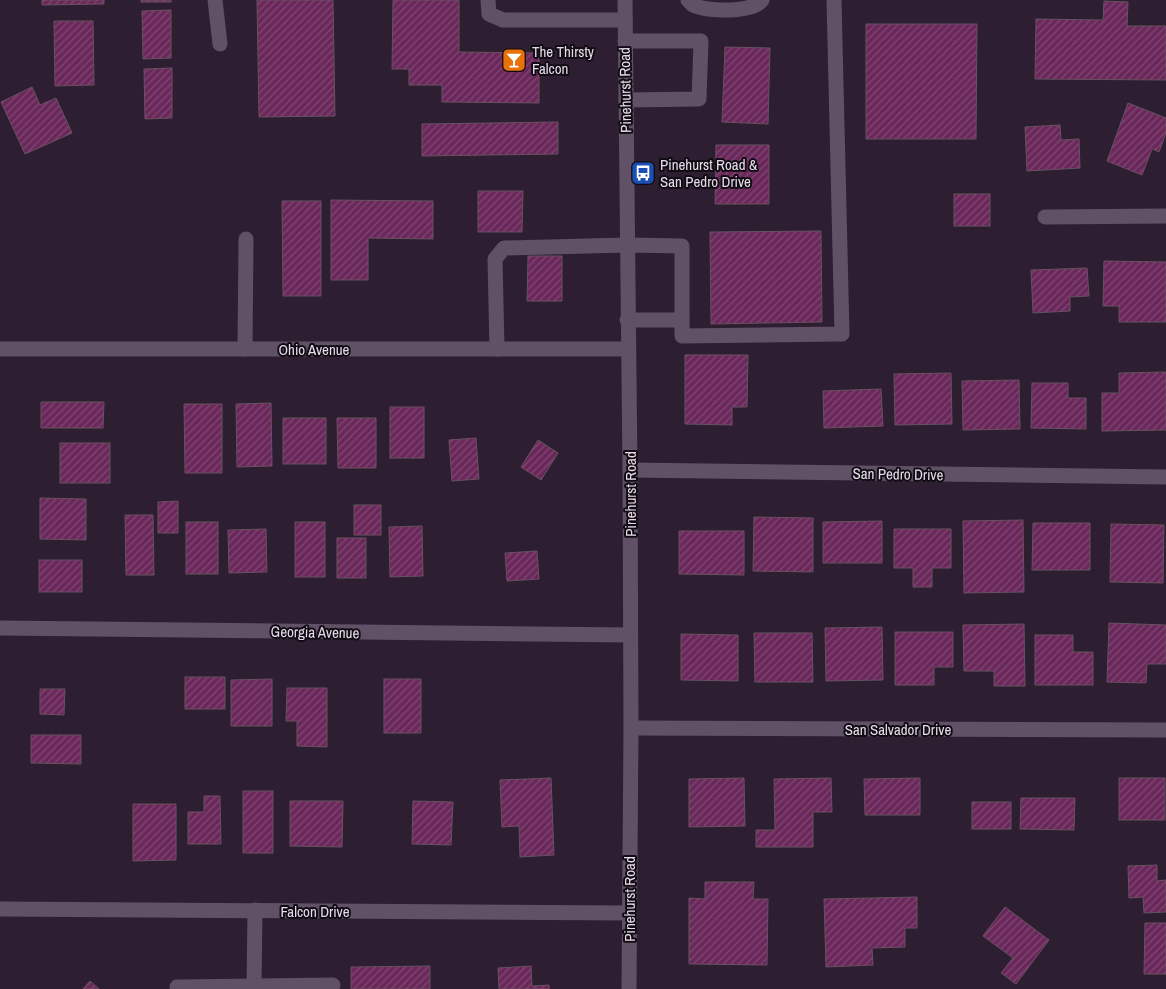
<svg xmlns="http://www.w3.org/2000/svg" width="1166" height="989" viewBox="0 0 1166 989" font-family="'Archivo Narrow',sans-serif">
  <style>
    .building { fill: url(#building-hatch); stroke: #685161 }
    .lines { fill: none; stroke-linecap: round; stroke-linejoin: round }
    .minor { stroke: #615166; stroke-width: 15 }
    .labels { text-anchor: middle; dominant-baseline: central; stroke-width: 4; stroke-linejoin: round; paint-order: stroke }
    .poi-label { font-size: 15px; fill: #e6dce9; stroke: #110b13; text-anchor: start }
    .street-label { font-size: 15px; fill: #e6dce9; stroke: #110b13 }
  </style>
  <defs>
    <pattern id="building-hatch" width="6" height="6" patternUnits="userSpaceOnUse" patternTransform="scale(1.25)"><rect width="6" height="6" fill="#6a285a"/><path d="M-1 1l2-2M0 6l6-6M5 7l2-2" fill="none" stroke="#7f4772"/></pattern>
  </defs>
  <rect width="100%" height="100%" fill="#2d1e31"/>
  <!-- building -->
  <g class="building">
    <polygon points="42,0 104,0 104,4 42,5"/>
    <rect x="141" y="0" width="30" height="2"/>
    <polygon points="257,0 333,0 335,116 259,117"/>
    <polygon points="393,0 459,0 459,52 539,53 539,103 442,102 442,85 409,85 409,69 392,69"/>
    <polygon points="1104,1 1128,2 1127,26 1166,26 1166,80 1035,79 1036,19 1103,20"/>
    <polygon points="171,10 171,58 143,59 142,11"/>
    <polygon points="54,21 93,21 94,85 55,86"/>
    <polygon points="866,24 977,24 976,139 866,139"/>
    <polygon points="725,47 770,48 768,124 722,122"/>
    <polygon points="172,68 172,118 145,119 144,69"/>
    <polygon points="32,87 40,105 56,98 72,133 25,154 1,102"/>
    <polygon points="1128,103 1166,118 1166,133 1159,152 1152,149 1142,175 1107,161"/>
    <polygon points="558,122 558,154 422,156 422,124"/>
    <polygon points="1060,125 1061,140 1079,139 1080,168 1027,171 1025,127"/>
    <polygon points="716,145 769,145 769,204 715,204"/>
    <polygon points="478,191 523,191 522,232 478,232"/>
    <rect x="954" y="194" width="36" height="32"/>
    <polygon points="331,200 433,201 433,239 368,238 368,280 331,280"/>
    <polygon points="282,201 321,201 321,296 283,296"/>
    <polygon points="821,231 822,322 711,324 710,232"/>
    <polygon points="528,256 562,256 562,301 527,301"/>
    <polygon points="1104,261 1166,262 1166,322 1119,322 1119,306 1103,306"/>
    <polygon points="1087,268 1089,296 1070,297 1070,311 1033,313 1031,270"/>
    <polygon points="685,355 748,355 747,407 732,407 732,425 685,424"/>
    <polygon points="1166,372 1166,430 1102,431 1102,393 1119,393 1119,373"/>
    <polygon points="951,373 952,424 895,425 894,374"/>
    <polygon points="1019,380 1020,429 963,430 962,381"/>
    <polygon points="1032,383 1068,383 1068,398 1086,398 1086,429 1031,428"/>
    <polygon points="881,389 883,426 824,428 823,391"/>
    <polygon points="41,402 104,402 103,428 41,428"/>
    <polygon points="271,403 272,466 237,467 236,404"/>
    <polygon points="184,404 222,404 222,473 185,473"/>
    <rect x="390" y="407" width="34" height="51"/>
    <rect x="283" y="418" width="43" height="46"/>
    <polygon points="337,418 376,418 376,468 338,468"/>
    <polygon points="476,438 479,479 452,481 449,440"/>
    <polygon points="538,440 558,453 541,480 521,467"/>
    <rect x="60" y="443" width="50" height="40"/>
    <polygon points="40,498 86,499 86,540 40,539"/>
    <polygon points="178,501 178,533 158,533 158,502"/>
    <rect x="354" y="505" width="27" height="30"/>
    <polygon points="125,515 153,515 154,575 126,575"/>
    <polygon points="754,517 813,518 813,572 753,571"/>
    <polygon points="1023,520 1024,592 964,593 963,521"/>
    <polygon points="882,521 882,563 823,563 823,522"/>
    <rect x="186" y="522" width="32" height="52"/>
    <rect x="295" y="522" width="30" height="55"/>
    <polygon points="1033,523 1090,523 1090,570 1032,570"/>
    <polygon points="1111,524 1164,525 1163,583 1110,582"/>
    <polygon points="422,526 423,576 390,577 389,527"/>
    <polygon points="266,529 267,572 229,573 228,530"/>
    <polygon points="894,529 951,529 951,568 932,568 932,587 913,587 913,568 894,568"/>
    <polygon points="679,531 744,531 744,575 679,574"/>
    <rect x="337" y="538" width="29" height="40"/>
    <polygon points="537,551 539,579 507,581 505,553"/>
    <rect x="39" y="560" width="43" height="32"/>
    <polygon points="1109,623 1166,625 1166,664 1147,664 1146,683 1107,682"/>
    <polygon points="1024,624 1025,686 994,686 994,671 964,671 963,625"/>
    <polygon points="882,627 883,680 826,681 825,628"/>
    <polygon points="895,632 953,632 953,667 934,667 934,685 895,685"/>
    <polygon points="754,633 812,633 813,682 755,682"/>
    <polygon points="681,634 738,635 738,681 681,680"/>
    <polygon points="1035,635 1073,635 1073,652 1093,652 1093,685 1035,685"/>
    <rect x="185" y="677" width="40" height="32"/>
    <polygon points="272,679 272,726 231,726 231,680"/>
    <rect x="384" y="679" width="37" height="54"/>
    <polygon points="287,688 327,688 327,747 297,746 297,721 286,721"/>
    <polygon points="40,689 65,689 64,715 40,714"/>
    <polygon points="31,735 81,735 81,764 31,763"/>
    <polygon points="551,778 554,855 520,857 519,826 502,827 500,780"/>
    <polygon points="744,778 745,826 689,827 689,779"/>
    <polygon points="831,778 832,812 813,812 813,847 756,847 756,830 775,830 774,779"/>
    <polygon points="920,778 920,815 865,815 864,779"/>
    <rect x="1119" y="778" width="46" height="42"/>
    <rect x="243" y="791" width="30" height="62"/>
    <polygon points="204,796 220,796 221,844 188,844 188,812 204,812"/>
    <polygon points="1021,798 1075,798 1074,830 1020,829"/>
    <polygon points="290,801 343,801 342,847 290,846"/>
    <polygon points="413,801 453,802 451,845 412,844"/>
    <rect x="972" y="802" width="39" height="27"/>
    <polygon points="133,804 176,804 176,860 133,861"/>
    <polygon points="1157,865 1157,881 1166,880 1166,912 1144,913 1143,897 1129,898 1128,866"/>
    <polygon points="705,882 754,882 753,899 768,899 767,965 689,964 689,898 705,899"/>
    <polygon points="917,897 917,928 905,928 905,947 872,948 873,965 826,967 824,899"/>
    <polygon points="1005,907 1049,940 1016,984 1001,973 1013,958 983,936"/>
    <polygon points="1145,923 1166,923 1166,974 1144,974"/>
    <polygon points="430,966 430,989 351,989 351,967"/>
    <polygon points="531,966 532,986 549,985 549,989 499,989 498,968"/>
    <polygon points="90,981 99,989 83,989"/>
  </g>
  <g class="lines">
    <!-- minor -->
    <g class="minor">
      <polyline points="215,0 220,44"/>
      <polyline points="488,0 489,14 503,20 625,20"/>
      <polyline points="625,0 630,470 631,728 629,989"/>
      <path d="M688,0c2,2 3,4 5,5 13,7 61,8 69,-5"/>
      <polyline points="625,41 701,41 699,99 626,100"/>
      <polyline points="1045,217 1166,216"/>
      <polyline points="682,320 682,336 842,334 834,0"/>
      <polyline points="0,349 628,349"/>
      <polyline points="245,349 246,239"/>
      <polyline points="497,349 495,259 504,248 627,245 682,246 682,320 627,320"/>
      <polyline points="630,470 1166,477"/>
      <polyline points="0,628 630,635"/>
      <polyline points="631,728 1166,730"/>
      <polyline points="0,909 629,913"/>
      <polyline points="254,986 255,910"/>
      <polyline points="177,987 333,985"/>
    </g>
  </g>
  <!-- icons -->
  <defs>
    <g id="bar-square" transform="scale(1.25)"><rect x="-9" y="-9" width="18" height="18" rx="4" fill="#e8710a" stroke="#110b13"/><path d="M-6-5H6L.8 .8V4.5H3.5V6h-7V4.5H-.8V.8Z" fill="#fff"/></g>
    <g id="bus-square" transform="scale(1.25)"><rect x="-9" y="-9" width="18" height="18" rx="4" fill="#1a4fb4" stroke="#110b13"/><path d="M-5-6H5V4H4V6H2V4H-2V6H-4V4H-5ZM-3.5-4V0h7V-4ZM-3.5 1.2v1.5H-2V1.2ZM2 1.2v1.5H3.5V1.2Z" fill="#fff"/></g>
  </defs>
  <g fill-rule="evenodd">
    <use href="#bar-square" x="514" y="60"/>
    <use href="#bus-square" x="643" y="173"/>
  </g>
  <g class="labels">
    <!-- poi labels -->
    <g class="poi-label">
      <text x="532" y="51">The Thirsty<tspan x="532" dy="17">Falcon</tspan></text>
      <text x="660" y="164">Pinehurst Road &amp;<tspan x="660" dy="17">San Pedro Drive</tspan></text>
    </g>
    <!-- street labels -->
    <g class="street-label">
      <text transform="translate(625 90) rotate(-91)">Pinehurst Road</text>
      <text x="314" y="349">Ohio Avenue</text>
      <text transform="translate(898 474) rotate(1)">San Pedro Drive</text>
      <text transform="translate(630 494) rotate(-90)">Pinehurst Road</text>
      <text transform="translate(315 632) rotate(1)">Georgia Avenue</text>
      <text x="898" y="729">San Salvador Drive</text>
      <text transform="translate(629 899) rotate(-90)">Pinehurst Road</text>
      <text x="315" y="911">Falcon Drive</text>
    </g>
  </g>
</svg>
